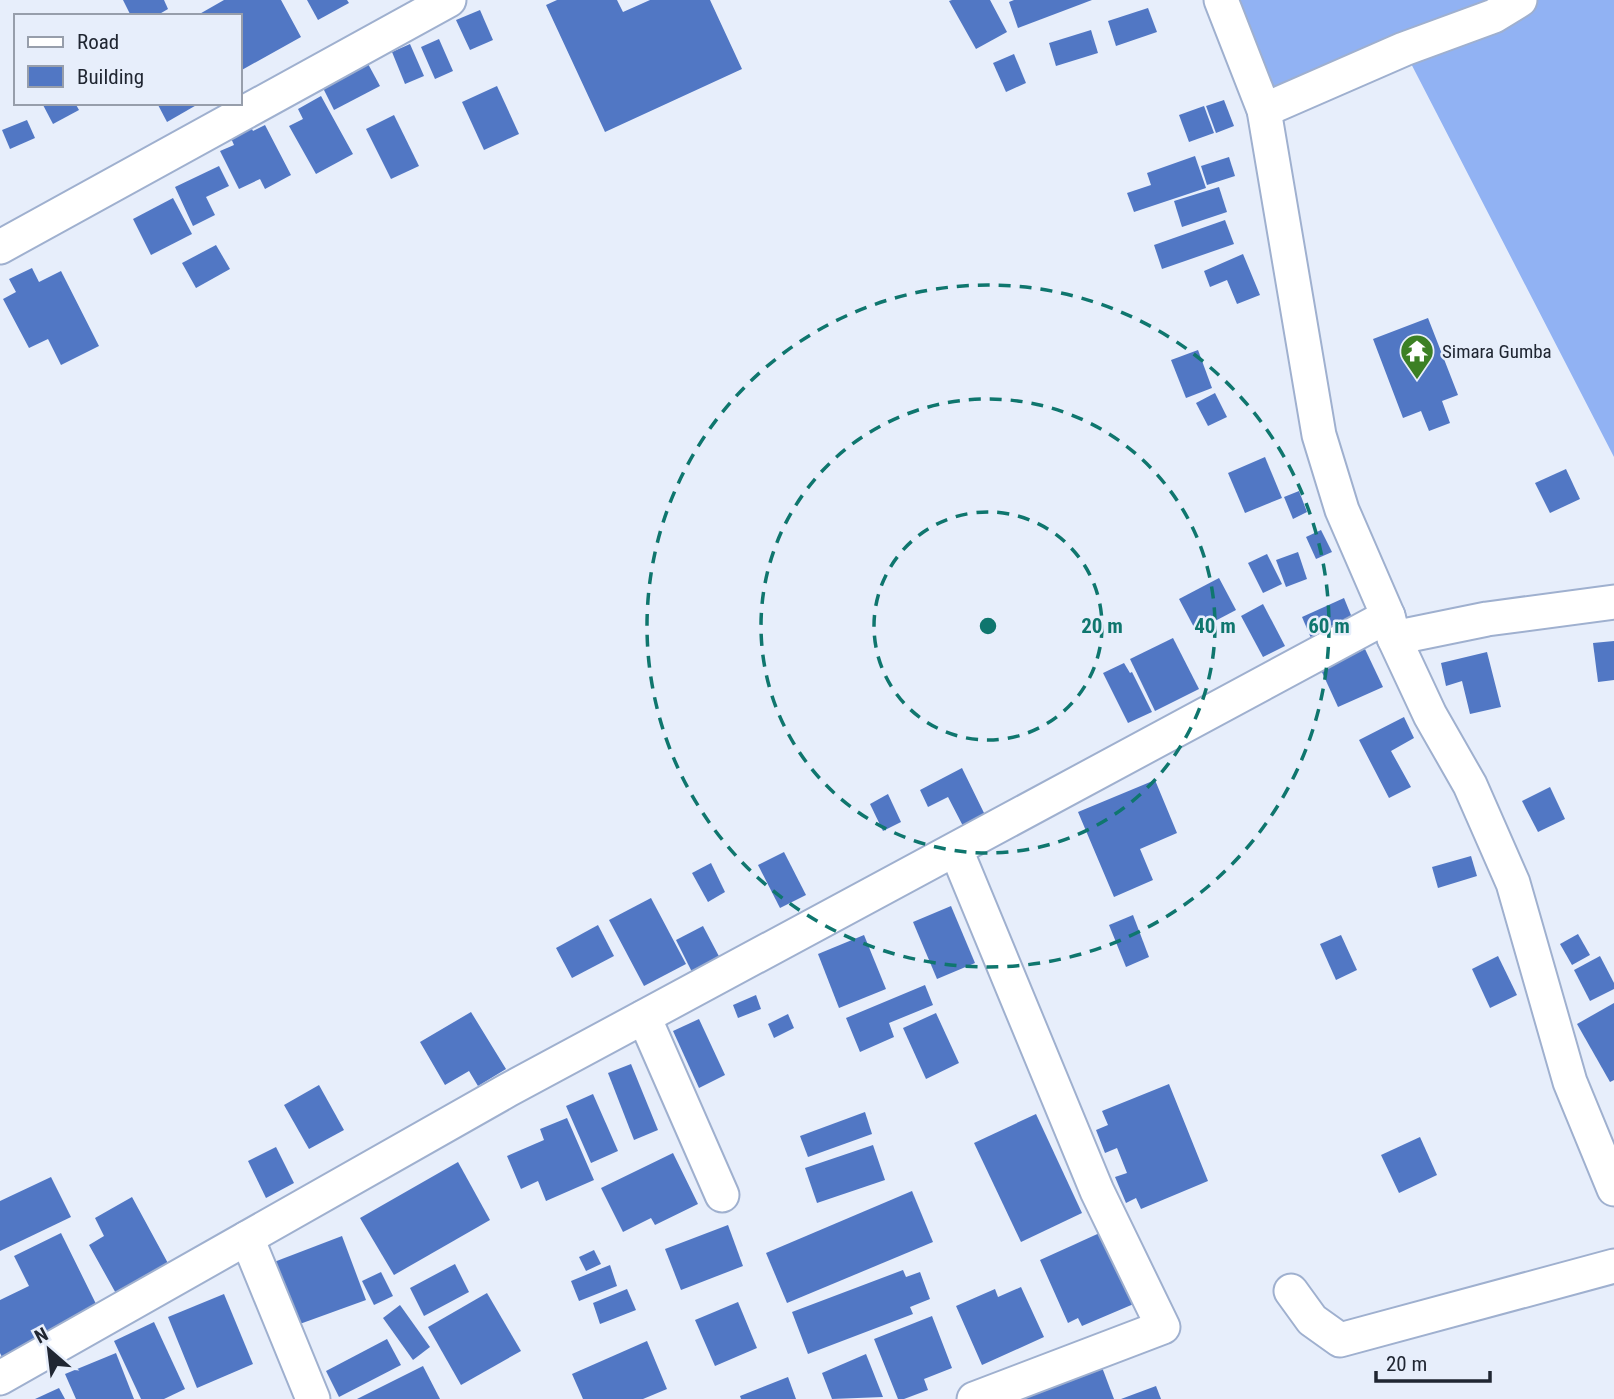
<svg xmlns="http://www.w3.org/2000/svg" width="1614" height="1399" viewBox="0 0 1614 1399" font-family="'Roboto Condensed',sans-serif">
  <style>
    .forest { fill: #91b2f3 }
    .building { fill: #5177c4 }
    .lines { fill: none; stroke-linecap: round; stroke-linejoin: round }
    .street-casing { stroke: #9fb0cf; stroke-width: 37 }
    .street { stroke: #fff; stroke-width: 33 }
    .ring { fill: none; stroke: #0f766e; stroke-width: 3.5; stroke-dasharray: 12 9 }
    .labels { text-anchor: middle; dominant-baseline: central; stroke-width: 5; stroke-linejoin: round; paint-order: stroke }
    .poi-label { font-size: 19px; fill: #202632; stroke: #e7eefb; text-anchor: start }
    .centre { fill: #0f766e; stroke: #e7eefb; stroke-width: 3.5 }
    .ring-label { font-size: 21px; text-anchor: middle; font-weight: bold; fill: #0f766e; stroke: #e7eefb; stroke-width: 5; stroke-linejoin: round; paint-order: stroke }
  </style>
  <rect width="100%" height="100%" fill="#e7eefb"/>
  <!-- forest -->
  <polygon class="forest" points="1221,0 1614,0 1614,457 1404,50 1264,110"/>
  <!-- building -->
  <g class="building">
    <polygon points="123,0 164,0 168,9 156,16 131,16"/>
    <polygon points="224,0 281,0 301,37 240,71 240,16 196,16"/>
    <polygon points="307,0 347,0 349,3 318,20"/>
    <polygon points="557,0 617,0 623,12 650,0 710,0 742,69 605,132 546,5"/>
    <polygon points="952,0 990,0 1007,32 976,49 949,1"/>
    <polygon points="1014,0 1092,0 1018,28 1009,2"/>
    <polygon points="1148,8 1157,32 1116,46 1108,21"/>
    <polygon points="480,10 493,40 470,50 456,20"/>
    <polygon points="1091,30 1098,53 1056,66 1049,43"/>
    <polygon points="439,39 453,71 435,79 421,47"/>
    <polygon points="410,44 424,76 405,84 392,52"/>
    <polygon points="1014,54 1026,83 1006,92 993,63"/>
    <polygon points="367,62 380,86 334,110 322,86"/>
    <polygon points="497,86 519,134 484,150 462,102"/>
    <polygon points="321,96 353,154 316,174 289,126 303,119 298,109"/>
    <polygon points="1224,100 1234,126 1216,133 1206,106"/>
    <polygon points="42,103 75,103 79,110 53,124"/>
    <polygon points="157,103 200,103 167,122"/>
    <polygon points="1204,106 1214,133 1189,142 1179,115"/>
    <polygon points="394,115 419,166 391,179 366,129"/>
    <polygon points="27,120 35,138 10,149 2,130"/>
    <polygon points="250,125 253,131 265,125 291,175 265,189 260,179 239,189 220,151 234,145 230,136"/>
    <polygon points="1195,156 1206,188 1134,212 1127,193 1151,185 1147,173"/>
    <polygon points="1229,157 1235,176 1207,185 1201,166"/>
    <polygon points="219,166 229,186 206,197 215,215 193,226 175,187"/>
    <polygon points="1219,187 1227,212 1182,227 1174,201"/>
    <polygon points="173,198 192,234 151,255 133,219"/>
    <polygon points="1225,220 1234,244 1162,269 1154,245"/>
    <polygon points="216,245 230,269 196,288 182,263"/>
    <polygon points="1243,254 1260,295 1237,304 1227,280 1210,287 1204,271"/>
    <polygon points="32,268 39,282 61,271 99,346 61,365 48,339 29,348 3,299 16,292 9,279"/>
    <polygon points="1428,318 1458,395 1442,401 1450,423 1429,431 1421,411 1403,418 1373,339"/>
    <polygon points="1198,350 1212,388 1186,398 1171,360"/>
    <polygon points="1215,393 1227,417 1208,426 1196,403"/>
    <polygon points="1265,457 1282,498 1245,513 1228,473"/>
    <polygon points="1566,469 1580,499 1550,513 1535,483"/>
    <polygon points="1299,491 1307,512 1293,519 1284,497"/>
    <polygon points="1321,530 1332,552 1316,559 1306,537"/>
    <polygon points="1298,552 1307,579 1286,587 1276,560"/>
    <polygon points="1267,554 1282,584 1263,593 1248,563"/>
    <polygon points="1219,578 1236,610 1196,631 1179,599"/>
    <polygon points="1344,598 1353,620 1311,638 1302,617"/>
    <polygon points="1263,604 1285,646 1263,657 1241,616"/>
    <polygon points="1173,638 1199,689 1155,711 1130,659"/>
    <polygon points="1614,641 1614,680 1598,682 1593,643"/>
    <polygon points="1365,649 1383,687 1338,707 1321,670"/>
    <polygon points="1487,652 1501,707 1470,714 1462,681 1446,686 1441,663"/>
    <polygon points="1124,663 1130,673 1132,672 1152,712 1128,723 1103,673"/>
    <polygon points="1404,717 1414,738 1391,751 1411,787 1389,798 1359,740"/>
    <polygon points="962,768 985,815 963,826 948,797 928,807 920,790"/>
    <polygon points="1155,780 1177,833 1140,849 1153,880 1114,897 1078,812"/>
    <polygon points="1550,787 1565,819 1538,832 1522,801"/>
    <polygon points="888,794 901,822 883,831 870,804"/>
    <polygon points="784,852 806,895 780,908 758,865"/>
    <polygon points="1471,856 1477,876 1438,888 1432,867"/>
    <polygon points="711,863 725,892 708,902 692,873"/>
    <polygon points="651,898 686,964 644,986 609,920"/>
    <polygon points="951,906 975,963 937,979 913,922"/>
    <polygon points="1133,915 1149,957 1126,967 1109,925"/>
    <polygon points="598,925 614,956 572,978 556,948"/>
    <polygon points="703,926 722,962 694,976 676,940"/>
    <polygon points="1578,934 1590,955 1572,965 1560,944"/>
    <polygon points="864,935 886,989 839,1008 818,954"/>
    <polygon points="1341,935 1357,970 1336,980 1320,944"/>
    <polygon points="1498,956 1517,995 1490,1008 1472,969"/>
    <polygon points="1600,956 1614,983 1614,989 1590,1001 1574,970"/>
    <polygon points="925,985 933,1005 889,1023 894,1037 860,1052 846,1018"/>
    <polygon points="756,995 761,1009 738,1018 733,1005"/>
    <polygon points="1614,1003 1614,1080 1610,1082 1577,1024"/>
    <polygon points="471,1012 506,1069 478,1086 469,1071 445,1085 420,1042"/>
    <polygon points="936,1013 959,1063 926,1079 903,1028"/>
    <polygon points="788,1014 794,1028 774,1038 768,1024"/>
    <polygon points="699,1019 725,1075 699,1088 673,1031"/>
    <polygon points="631,1064 658,1130 634,1140 608,1073"/>
    <polygon points="1169,1084 1208,1181 1141,1209 1136,1198 1126,1203 1115,1177 1127,1173 1117,1148 1105,1153 1096,1130 1108,1125 1102,1111"/>
    <polygon points="319,1085 344,1130 309,1149 284,1105"/>
    <polygon points="593,1094 618,1151 591,1163 566,1106"/>
    <polygon points="865,1112 872,1134 808,1157 800,1136"/>
    <polygon points="1036,1114 1082,1213 1021,1242 974,1143"/>
    <polygon points="567,1118 594,1180 546,1201 538,1181 521,1189 507,1156 544,1140 540,1129"/>
    <polygon points="1420,1137 1437,1175 1399,1193 1381,1155"/>
    <polygon points="873,1145 885,1180 817,1203 805,1168"/>
    <polygon points="276,1147 294,1183 266,1198 248,1161"/>
    <polygon points="673,1153 698,1204 655,1225 651,1218 623,1232 601,1188"/>
    <polygon points="458,1162 490,1220 394,1275 360,1218"/>
    <polygon points="51,1177 71,1217 0,1251 0,1201"/>
    <polygon points="912,1191 933,1242 787,1303 766,1253"/>
    <polygon points="132,1197 170,1267 118,1297 89,1245 104,1236 95,1218"/>
    <polygon points="728,1225 743,1266 681,1290 665,1249"/>
    <polygon points="1104,1231 1136,1303 1082,1326 1078,1318 1068,1323 1040,1260"/>
    <polygon points="61,1233 99,1310 3,1359 0,1353 0,1300 29,1286 14,1256"/>
    <polygon points="342,1236 366,1300 297,1325 274,1262"/>
    <polygon points="594,1250 601,1264 586,1271 579,1257"/>
    <polygon points="455,1264 469,1292 424,1316 410,1288"/>
    <polygon points="610,1265 617,1286 579,1301 571,1281"/>
    <polygon points="903,1270 906,1277 920,1272 930,1299 910,1307 913,1314 808,1354 792,1312"/>
    <polygon points="381,1272 393,1296 374,1305 362,1281"/>
    <polygon points="1021,1287 1044,1337 982,1365 956,1306 995,1289 998,1297"/>
    <polygon points="627,1289 636,1310 600,1324 593,1303"/>
    <polygon points="487,1293 521,1351 461,1385 428,1327"/>
    <polygon points="224,1294 253,1364 197,1388 168,1317"/>
    <polygon points="738,1302 757,1348 715,1366 695,1320"/>
    <polygon points="400,1305 430,1347 413,1360 383,1318"/>
    <polygon points="932,1316 952,1368 924,1379 928,1390 904,1399 898,1399 874,1339"/>
    <polygon points="154,1322 185,1389 164,1399 141,1399 114,1341"/>
    <polygon points="387,1339 401,1365 339,1397 326,1371"/>
    <polygon points="647,1341 667,1389 643,1399 583,1399 572,1374"/>
    <polygon points="116,1353 134,1399 76,1399 65,1374"/>
    <polygon points="866,1354 883,1397 832,1399 822,1373"/>
    <polygon points="1100,1362 1114,1399 1016,1399"/>
    <polygon points="423,1366 440,1399 357,1399"/>
    <polygon points="788,1377 796,1399 741,1399 740,1396"/>
    <polygon points="1156,1386 1161,1399 1121,1399"/>
    <polygon points="59,1388 65,1399 35,1399"/>
  </g>
  <g class="lines">
    <!-- street casing -->
    <g class="street-casing">
      <g id="street">
        <polyline points="1221,0 1264,110 1319,435 1342,510 1388,616 1394,638 1430,715 1470,785 1513,883 1570,1082 1614,1189"/>
        <polyline points="1264,110 1404,49 1494,16 1520,0"/>
        <polyline points="0,247 449,0"/>
        <polyline points="1394,638 1487,619 1614,602"/>
        <polyline points="956,850 1097,1191 1163,1327 974,1399"/>
        <polyline points="644,1017 722,1195"/>
        <polyline points="247,1238 313,1399"/>
        <polyline points="1291,1291 1312,1320 1340,1340 1614,1266"/>
        <polyline points="0,1378 508,1090 1388,616"/>
      </g>
    </g>
    <!-- street -->
    <use href="#street" class="street"/>
  </g>
  <!-- distance rings -->
  <g class="ring">
    <circle cx="988" cy="626" r="114"/>
    <circle cx="988" cy="626" r="227"/>
    <circle cx="988" cy="626" r="341"/>
  </g>
  <!-- icons -->
  <defs>
    <g id="temple-pin" transform="scale(1.75)"><path d="M0 17L-7.5 6A9.5 9.5 0 1 1 7.5 6Z" fill="#3c8024" stroke="#e7eefb"/><path d="M0-6L5-2H3V0L6.5 2.5H4V6H1.5V3h-3V6H-4V2.5H-6.5L-3 0V-2H-5Z" fill="#fff"/></g>
  </defs>
  <g fill-rule="evenodd">
    <use href="#temple-pin" x="1417" y="351"/>
  </g>
  <g class="labels">
    <!-- poi labels -->
    <g class="poi-label">
      <text x="1442" y="351">Simara Gumba</text>
    </g>
  </g>
  <circle cx="988" cy="626" r="10" class="centre"/>
  <g class="ring-label">
    <text x="1102" y="633">20 m</text>
    <text x="1215" y="633">40 m</text>
    <text x="1329" y="633">60 m</text>
  </g>
  <!-- legend -->
  <rect x="14" y="14" width="228" height="91" fill="#e7eefb" stroke="#979eab" stroke-width="2"/>
  <rect x="28" y="37" width="35" height="10" fill="#ffffff" stroke="#979eab" stroke-width="2"/>
  <text x="77" y="49" font-size="21" fill="#202632">Road</text>
  <rect x="28" y="66" width="35" height="21" fill="#5177c4" stroke="#979eab" stroke-width="2"/>
  <text x="77" y="84" font-size="21" fill="#202632">Building</text>
  <!-- north arrow -->
  <g transform="translate(49 1350) rotate(332)" stroke="#e7eefb" stroke-width="5" paint-order="stroke">
  <path d="M0-5L12 26L0 18L-12 26Z" fill="#202632"/>
  <text y="-10" font-size="19" font-weight="bold" text-anchor="middle" fill="#202632">N</text>
  </g>
  <!-- scale -->
  <path d="M1376 1371v10h114v-10" fill="none" stroke="#202632" stroke-width="3.5"/>
  <text x="1386" y="1371" font-size="21" fill="#202632" stroke="#e7eefb" stroke-width="5" paint-order="stroke">20 m</text>
</svg>
